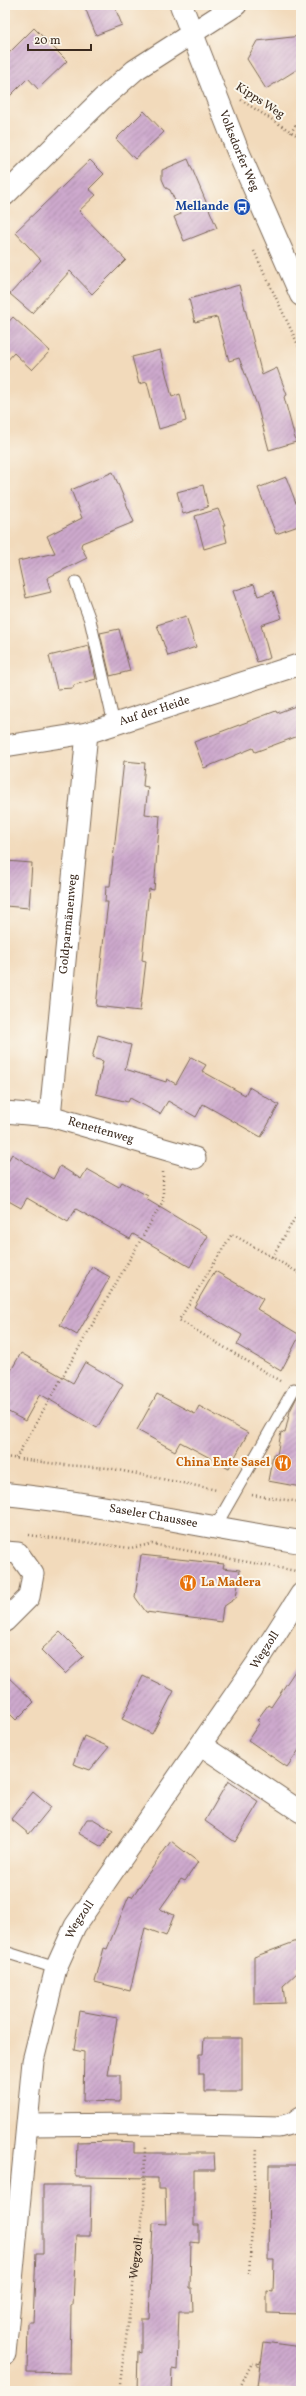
<svg xmlns="http://www.w3.org/2000/svg" width="306" height="2396" viewBox="0 0 306 2396" font-family="Vollkorn,serif">
  <style>
    .building { fill: url(#building-hatch) }
    .lines { fill: none; stroke-linecap: round; stroke-linejoin: round }
    .lane-casing { stroke: #7b6855; stroke-width: 13 }
    .street-casing { stroke: #7b6855; stroke-width: 23 }
    .secondary-casing { stroke: #7b6855; stroke-width: 24 }
    .primary-casing { stroke: #7b6855; stroke-width: 24 }
    .path { stroke: #7b6855; stroke-width: 2.5; stroke-dasharray: 1 3; stroke-linecap: butt }
    .lane { stroke: #fff; stroke-width: 11 }
    .street { stroke: #fff; stroke-width: 21 }
    .secondary { stroke: #fff; stroke-width: 22 }
    .primary { stroke: #fff; stroke-width: 22 }
    .labels { text-anchor: middle; dominant-baseline: central; stroke-width: 4; stroke-linejoin: round; paint-order: stroke }
    .street-label { font-size: 12px; fill: #3b2a1e; stroke: #fbf7ec }
    .transit-label { font-size: 12px; font-weight: bold; fill: #164399; stroke: #fbf7ec; text-anchor: end }
    .food-label { font-size: 12px; font-weight: bold; fill: #c56008; stroke: #fbf7ec; text-anchor: end }
  </style>
  <defs>
    <pattern id="building-hatch" width="6" height="6" patternUnits="userSpaceOnUse"><rect width="6" height="6" fill="#cda9cd"/><path d="M-1 1l2-2M0 6l6-6M5 7l2-2" fill="none" stroke="#a88aa6"/></pattern>
  </defs>
  <rect width="100%" height="100%" fill="#fbf7ec"/>
  <filter id="ink" filterUnits="userSpaceOnUse"><feTurbulence type="fractalNoise" baseFrequency=".025" numOctaves="2"/><feDisplacementMap in="SourceGraphic" scale="8" xChannelSelector="R" yChannelSelector="G"/><feConvolveMatrix kernelMatrix="1 2 1 2 8 2 1 2 1" color-interpolation-filters="sRGB"/></filter>
  <filter id="wash" filterUnits="userSpaceOnUse"><feTurbulence type="fractalNoise" baseFrequency=".012" numOctaves="4" result="noise"/><feDisplacementMap in="SourceGraphic" scale="16" xChannelSelector="R" yChannelSelector="G"/><feGaussianBlur stdDeviation="0.9" result="paint"/><feColorMatrix in="noise" values="0 0 0 0 0 0 0 0 0 0 0 0 0 0 0 0 0 1.4 0 .05"/><feComposite in="paint" operator="in"/></filter>
  <g filter="url(#wash)">
    <rect width="100%" height="100%" fill="#f2dabb"/>
    <g id="blocks">
      <!-- building -->
      <g class="building">
        <polygon points="84,5 114,5 122,25 96,35"/>
        <polygon points="34,28 67,61 38,89 28,78 5,101 5,57"/>
        <polygon points="301,36 301,67 266,89 247,59 257,41"/>
        <polygon points="144,111 164,132 135,159 116,139"/>
        <polygon points="188,159 217,228 184,241 174,217 181,214 170,190 166,188 162,179 162,170"/>
        <polygon points="90,160 104,174 89,189 96,195 79,211 126,260 92,294 70,271 32,313 10,294 41,260 15,232"/>
        <polygon points="239,285 262,375 277,368 287,395 284,397 296,442 269,450 257,405 239,358 229,361 217,317 195,322 189,299"/>
        <polygon points="13,317 50,351 32,370 14,353 5,363 5,326"/>
        <polygon points="160,350 172,397 180,394 186,421 159,429 147,382 139,384 132,357"/>
        <polygon points="113,472 134,522 82,543 81,546 87,558 47,578 51,592 26,598 18,561 55,553 47,536 82,518 71,490"/>
        <polygon points="286,477 301,516 301,525 276,534 258,488"/>
        <polygon points="203,485 208,507 183,514 177,492"/>
        <polygon points="218,509 225,525 223,525 227,542 204,549 195,516"/>
        <polygon points="254,584 258,596 273,591 282,618 261,625 270,658 257,662 233,591"/>
        <polygon points="186,616 196,647 168,656 157,625"/>
        <polygon points="119,629 130,671 110,676 100,633"/>
        <polygon points="89,646 96,679 74,685 73,688 57,689 49,656"/>
        <polygon points="301,704 301,735 255,752 253,748 204,768 194,742 276,711 277,713"/>
        <polygon points="124,761 145,763 143,786 148,787 145,814 160,816 154,890 149,889 142,960 146,961 140,1011 96,1006 108,902 105,902 106,886 110,886"/>
        <polygon points="6,861 32,863 29,908 5,906"/>
        <polygon points="98,1035 131,1045 125,1069 166,1082 167,1079 176,1084 191,1057 206,1065 202,1071 245,1095 249,1087 279,1105 261,1137 203,1104 196,1117 168,1101 160,1114 130,1098 128,1102 96,1094 103,1061 92,1058"/>
        <polygon points="12,1154 53,1179 60,1166 81,1179 87,1169 119,1187 122,1182 148,1196 146,1199 208,1236 190,1267 133,1234 130,1239 76,1209 68,1222 27,1198 21,1208 5,1199 5,1166"/>
        <polygon points="92,1267 110,1277 77,1335 60,1325"/>
        <polygon points="215,1271 263,1299 257,1309 300,1335 281,1371 237,1345 242,1335 194,1307"/>
        <polygon points="21,1353 73,1383 85,1362 123,1384 97,1428 40,1394 25,1421 5,1410 5,1381"/>
        <polygon points="157,1394 195,1414 199,1406 248,1433 229,1468 180,1442 175,1451 137,1430"/>
        <polygon points="298,1395 301,1396 301,1487 268,1481 273,1454 277,1455 281,1432 285,1433 290,1411"/>
        <polygon points="141,1555 224,1564 223,1568 240,1570 236,1598 223,1607 221,1622 146,1612 135,1597"/>
        <polygon points="60,1632 84,1656 65,1674 41,1650"/>
        <polygon points="301,1662 301,1747 287,1767 248,1740 260,1722 257,1720 268,1705 271,1707"/>
        <polygon points="5,1674 34,1702 16,1720 5,1709"/>
        <polygon points="143,1676 174,1691 152,1734 122,1719"/>
        <polygon points="84,1736 109,1747 90,1770 73,1764"/>
        <polygon points="228,1781 259,1802 235,1842 205,1821"/>
        <polygon points="33,1792 51,1807 29,1834 11,1819"/>
        <polygon points="87,1819 93,1819 113,1831 102,1847 78,1833"/>
        <polygon points="171,1841 198,1862 185,1881 181,1879 160,1909 174,1915 166,1936 145,1928 130,1991 95,1982 104,1948 107,1949 129,1896 132,1897"/>
        <polygon points="297,1941 301,1952 301,1965 296,1967 298,1972 283,1986 285,2003 254,2004 254,1957"/>
        <polygon points="80,2011 117,2018 108,2075 120,2075 120,2102 83,2101 84,2052 74,2050"/>
        <polygon points="204,2038 242,2038 242,2092 204,2092 204,2074 199,2074 199,2054 203,2054"/>
        <polygon points="116,2141 134,2142 134,2153 214,2153 215,2170 194,2170 194,2225 199,2225 199,2243 191,2242 190,2288 192,2288 193,2311 179,2311 177,2370 172,2369 171,2391 137,2391 138,2352 141,2353 141,2318 149,2318 153,2223 166,2224 165,2189 158,2189 158,2178 76,2177 77,2142"/>
        <polygon points="269,2165 301,2165 301,2314 267,2313 267,2291 273,2292 274,2260 268,2260"/>
        <polygon points="43,2185 91,2185 90,2236 76,2236 73,2305 71,2305 70,2373 27,2372 28,2322 33,2322 36,2253 43,2253"/>
        <polygon points="264,2342 301,2347 298,2391 258,2386"/>
      </g>
    </g>
  </g>
  <g filter="url(#ink)">
    <use href="#blocks" fill-opacity="0" stroke="#7b6855" stroke-width="1"/>
    <g class="lines">
      <!-- lane casing -->
      <g class="lane-casing">
        <g id="lane">
          <polyline points="76,582 90,620 114,724"/>
          <polyline points="214,1529 294,1389"/>
          <polyline points="5,1952 56,1968"/>
        </g>
      </g>
      <!-- street casing -->
      <g class="street-casing">
        <g id="street">
          <polyline points="5,195 102,99 135,70 236,5"/>
          <path id="s2" d="M5,746l82,-13 214,-69"/>
          <path id="s3" d="M5,1112l45,4 145,42"/>
          <path id="s4" d="M50,1116l37,-383"/>
          <polyline points="5,1552 18,1553 33,1574 29,1597 5,1621"/>
          <polyline points="201,1745 301,1812"/>
          <polyline points="28,2125 145,2124 279,2127 293,2123 301,2117"/>
          <path id="s5" d="M5,2354l28,-293 23,-93 19,-42 182,-263 44,-69"/>
        </g>
      </g>
      <!-- secondary casing -->
      <g class="secondary-casing">
        <g id="secondary">
          <path id="s6" d="M181,5l56,144 64,146"/>
        </g>
      </g>
      <!-- primary casing -->
      <g class="primary-casing">
        <g id="primary">
          <path id="s7" d="M5,1494c99,10 197,33 296,48"/>
        </g>
      </g>
      <!-- path -->
      <g class="path">
        <polyline points="241,100 301,138"/>
        <polyline points="291,133 301,115"/>
        <polyline points="254,251 301,351"/>
        <polyline points="272,1257 301,1208"/>
        <polyline points="280,1381 179,1320 232,1234 301,1274"/>
        <polyline points="5,1457 64,1465 108,1468 217,1490"/>
        <polyline points="16,1458 163,1201 163,1170"/>
        <polyline points="252,1495 301,1502"/>
        <polyline points="29,1535 130,1548 152,1544 301,1572"/>
        <polyline points="249,2274 257,2147"/>
        <polyline points="259,2364 259,2361 261,2362"/>
        <path id="s1" d="M119,2391l25,-187 1,-59"/>
        <polyline points="238,2391 252,2363 259,2364 258,2367 261,2368"/>
      </g>
      <!-- lane -->
      <use href="#lane" class="lane"/>
      <!-- street -->
      <use href="#street" class="street"/>
      <!-- secondary -->
      <use href="#secondary" class="secondary"/>
      <!-- primary -->
      <use href="#primary" class="primary"/>
    </g>
  </g>
  <!-- icons -->
  <defs>
    <g id="bus-disc" transform="scale(0.9)"><circle r="9.5" fill="#1a4fb4" stroke="#fbf7ec"/><path d="M-5-6H5V4H4V6H2V4H-2V6H-4V4H-5ZM-3.5-4V0h7V-4ZM-3.5 1.2v1.5H-2V1.2ZM2 1.2v1.5H3.5V1.2Z" fill="#fff"/></g>
    <g id="restaurant-disc" transform="scale(0.9)"><circle r="9.5" fill="#e8710a" stroke="#fbf7ec"/><path d="M-5-6h1v4h1v-4h1v4h1v-4h1v5L-1.5 .5V6h-2V.5L-5-1ZM5-6V6H3V1.5H1.5Q1.5-4 5-6Z" fill="#fff"/></g>
  </defs>
  <g fill-rule="evenodd">
    <use href="#bus-disc" x="242" y="207"/>
    <use href="#restaurant-disc" x="283" y="1463"/>
    <use href="#restaurant-disc" x="188" y="1583"/>
  </g>
  <g class="labels">
    <!-- street labels -->
    <g class="street-label">
      <text transform="translate(260 101) rotate(33)">Kipps Weg</text>
      <text stroke="none"><textPath href="#s6" startOffset="157">Volksdorfer Weg</textPath></text>
      <text stroke="none"><textPath href="#s2" startOffset="154">Auf der Heide</textPath></text>
      <text stroke="none"><textPath href="#s4" startOffset="193">Goldparmänenweg</textPath></text>
      <text stroke="none"><textPath href="#s3" startOffset="98">Renettenweg</textPath></text>
      <text stroke="none"><textPath href="#s7" startOffset="150">Saseler Chaussee</textPath></text>
      <text stroke="none"><textPath href="#s5" startOffset="771">Wegzoll</textPath></text>
      <text stroke="none"><textPath href="#s5" startOffset="444">Wegzoll</textPath></text>
      <text stroke="none"><textPath href="#s1" startOffset="134">Wegzoll</textPath></text>
    </g>
    <!-- transit labels -->
    <g class="transit-label">
      <text x="229" y="207">Mellande</text>
    </g>
    <!-- food labels -->
    <g class="food-label">
      <text x="270" y="1463">China Ente Sasel</text>
      <text x="201" y="1583" text-anchor="start">La Madera</text>
    </g>
  </g>
  <!-- margin -->
  <rect width="306" height="2396" fill="none" stroke="#fbf7ec" stroke-width="20"/>
  <!-- scale -->
  <path d="M28 44v6h63v-6" fill="none" stroke="#3b2a1e" stroke-width="2"/>
  <text x="34" y="44" font-size="12" fill="#3b2a1e" stroke="#fbf7ec" stroke-width="3" paint-order="stroke">20 m</text>
</svg>
